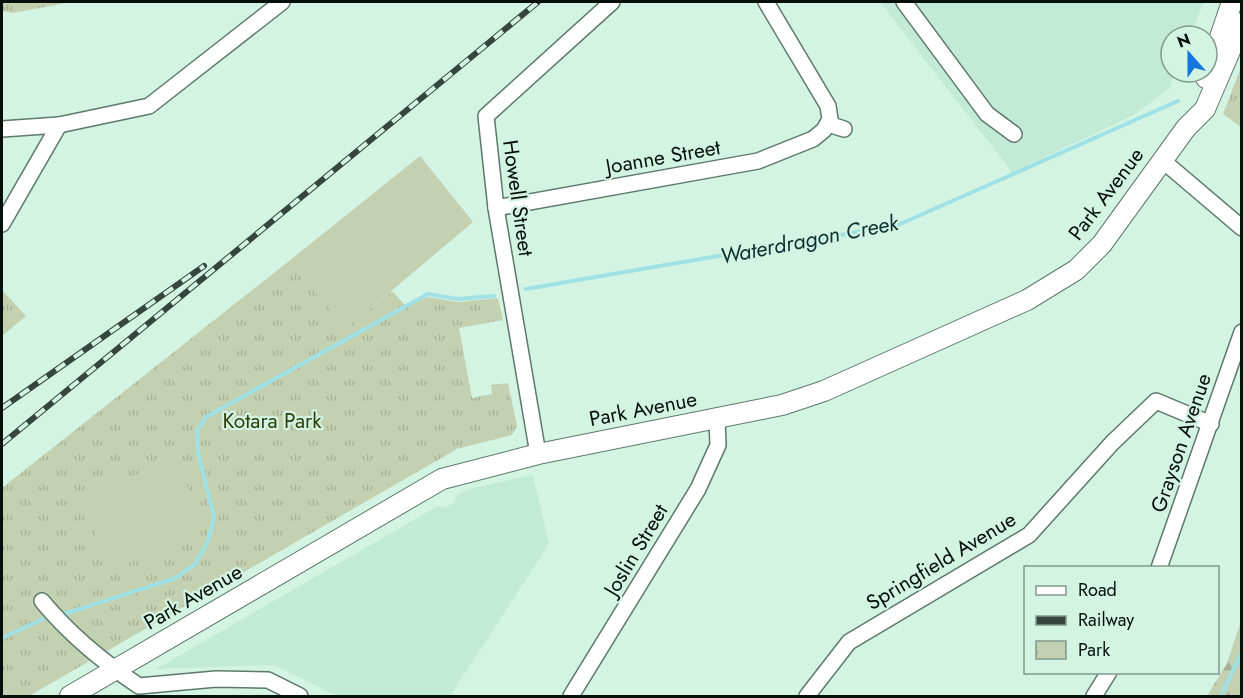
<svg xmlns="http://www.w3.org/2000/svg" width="1243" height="698" viewBox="0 0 1243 698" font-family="Jost,sans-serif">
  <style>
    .built { fill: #c2ead6 }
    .forest { fill: url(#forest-firs) }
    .park { fill: url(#park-tufts) }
    .pitch { fill: #c4d1b1 }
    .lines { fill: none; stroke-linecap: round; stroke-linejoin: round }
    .stream { stroke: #9fe1e5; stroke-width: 4 }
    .minor-casing { stroke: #5c796b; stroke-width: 18 }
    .major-casing { stroke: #5c796b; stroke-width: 22 }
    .minor { stroke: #fff; stroke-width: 15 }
    .major { stroke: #fff; stroke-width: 20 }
    .rail-casing { stroke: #35463d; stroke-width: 6 }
    .rail { stroke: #d3f4e3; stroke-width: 4; stroke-dasharray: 11; stroke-linecap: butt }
    .labels { text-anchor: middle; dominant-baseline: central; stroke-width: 4.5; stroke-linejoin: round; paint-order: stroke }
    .street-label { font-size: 21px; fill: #05100a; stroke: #d3f4e3 }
    .park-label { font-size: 21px; fill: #2d3e09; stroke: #d3f4e3 }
    .water-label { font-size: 22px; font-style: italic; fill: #0e3031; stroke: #d3f4e3 }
  </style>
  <defs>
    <pattern id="forest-firs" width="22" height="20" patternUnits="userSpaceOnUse" patternTransform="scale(1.5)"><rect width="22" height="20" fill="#c4d1b1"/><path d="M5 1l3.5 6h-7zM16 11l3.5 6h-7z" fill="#a7b297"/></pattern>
    <pattern id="park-tufts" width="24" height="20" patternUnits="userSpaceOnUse" patternTransform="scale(1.5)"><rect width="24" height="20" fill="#c4d1b1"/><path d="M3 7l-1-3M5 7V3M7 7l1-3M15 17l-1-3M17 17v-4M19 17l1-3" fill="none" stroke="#a7b297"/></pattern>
  </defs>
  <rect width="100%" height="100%" fill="#d3f4e3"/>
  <!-- built -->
  <g class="built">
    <polygon points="880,2 1204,2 1190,36 1171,36 1171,72 1174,72 1170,88 1134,115 1012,172"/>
    <polygon points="533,475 549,544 450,696 337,696 274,665 156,669 438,506 444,508 454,503 458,494 469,489"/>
  </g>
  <!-- forest -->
  <polygon class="forest" points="1241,621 1241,696 1207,696 1227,663"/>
  <!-- park -->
  <g class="park">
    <polygon points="2,2 71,2 13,13 2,11"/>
    <polygon points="1241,67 1242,127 1241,127 1223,114"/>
    <polygon points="289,261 346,328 392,291 405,305 428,297 458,302 498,298 503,320 459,328 472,398 492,394 491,385 508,383 517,426 512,435 457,449 29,696 2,696 2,488"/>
    <polygon points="2,290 26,316 2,336"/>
  </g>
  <!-- pitch -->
  <g class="pitch">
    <polygon points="420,156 473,222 346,329 289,261"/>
    <polygon points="174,458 207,527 113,570 81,499"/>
  </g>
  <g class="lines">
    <!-- stream -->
    <g class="stream">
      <polyline points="526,289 898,225 1178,101"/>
      <polyline points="64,614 176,578 194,565 207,544 214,517 198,452 197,431 206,417 428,294 458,299 494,296"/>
      <polyline points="2,638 43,619"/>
      <polyline points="1221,696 1242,651"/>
    </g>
    <!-- minor casing -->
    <g class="minor-casing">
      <g id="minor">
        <polyline points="904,2 987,114 1014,134"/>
        <polyline points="828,124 844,129"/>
        <polyline points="2,129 59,125 149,106 282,2"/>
        <polyline points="1162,160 1242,228"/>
        <polyline points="496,208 758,161 813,139 824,130 830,119 828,106 766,2"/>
        <polyline points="2,224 59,125"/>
        <polyline points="538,454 496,208 486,116 612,2"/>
        <polyline points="1159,568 1242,332"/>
        <path d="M42,601c28,34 61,61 97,85l77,-7 52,1 32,16"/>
        <polyline points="571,696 698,489 718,445 717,418"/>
        <polyline points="807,696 849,642 1029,535 1112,443 1156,401 1211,424"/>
        <polyline points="1094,696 1109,672"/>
      </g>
    </g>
    <!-- major casing -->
    <g class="major-casing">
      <g id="major">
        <polyline points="1206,78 1232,2"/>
        <polyline points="70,696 442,479 538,454 782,405 824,391 1027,300 1076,270 1102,244 1186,128 1205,109 1242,23"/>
      </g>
    </g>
    <!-- minor -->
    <use href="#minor" class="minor"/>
    <!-- major -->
    <use href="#major" class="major"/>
    <!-- rail casing -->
    <g class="rail-casing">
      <g id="rail">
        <polyline points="2,408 204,266"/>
        <polyline points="2,444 538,2"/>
      </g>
    </g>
    <!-- rail -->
    <use href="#rail" class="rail"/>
  </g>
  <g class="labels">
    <!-- street labels -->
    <g class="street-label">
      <text transform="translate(663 157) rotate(-10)">Joanne Street</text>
      <text transform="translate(1106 194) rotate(-53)">Park Avenue</text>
      <text transform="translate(518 198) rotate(82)">Howell Street</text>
      <text transform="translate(643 409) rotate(-11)">Park Avenue</text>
      <text transform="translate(1181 443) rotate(-71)">Grayson Avenue</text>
      <text transform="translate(636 550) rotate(-59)">Joslin Street</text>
      <text transform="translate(941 561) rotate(-31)">Springfield Avenue</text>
      <text transform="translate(193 597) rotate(-30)">Park Avenue</text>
    </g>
    <!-- park labels -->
    <g class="park-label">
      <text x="272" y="421">Kotara Park</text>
    </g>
    <!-- water labels -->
    <g class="water-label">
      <text transform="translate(809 239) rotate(-11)">Waterdragon Creek</text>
    </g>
  </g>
  <!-- border -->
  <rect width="1243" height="698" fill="none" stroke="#05100a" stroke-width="6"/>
  <!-- legend -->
  <rect x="1024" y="566" width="195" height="108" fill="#d3f4e3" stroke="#81998c" stroke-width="1.5"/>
  <rect x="1036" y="586" width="30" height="9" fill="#ffffff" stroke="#81998c" stroke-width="1.5"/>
  <text x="1078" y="596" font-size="18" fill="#05100a">Road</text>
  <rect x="1036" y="616" width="30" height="9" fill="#35463d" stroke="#81998c" stroke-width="1.5"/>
  <text x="1078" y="626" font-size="18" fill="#05100a">Railway</text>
  <rect x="1036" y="641" width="30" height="18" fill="url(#park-tufts)" stroke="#81998c" stroke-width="1.5"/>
  <text x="1078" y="656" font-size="18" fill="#05100a">Park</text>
  <!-- north arrow -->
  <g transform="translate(1189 54) rotate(339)"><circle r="28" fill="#d3f4e3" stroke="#81998c" stroke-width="1.5"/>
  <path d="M0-4.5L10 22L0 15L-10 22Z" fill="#1676df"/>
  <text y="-9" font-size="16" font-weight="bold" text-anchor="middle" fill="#05100a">N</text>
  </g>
</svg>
